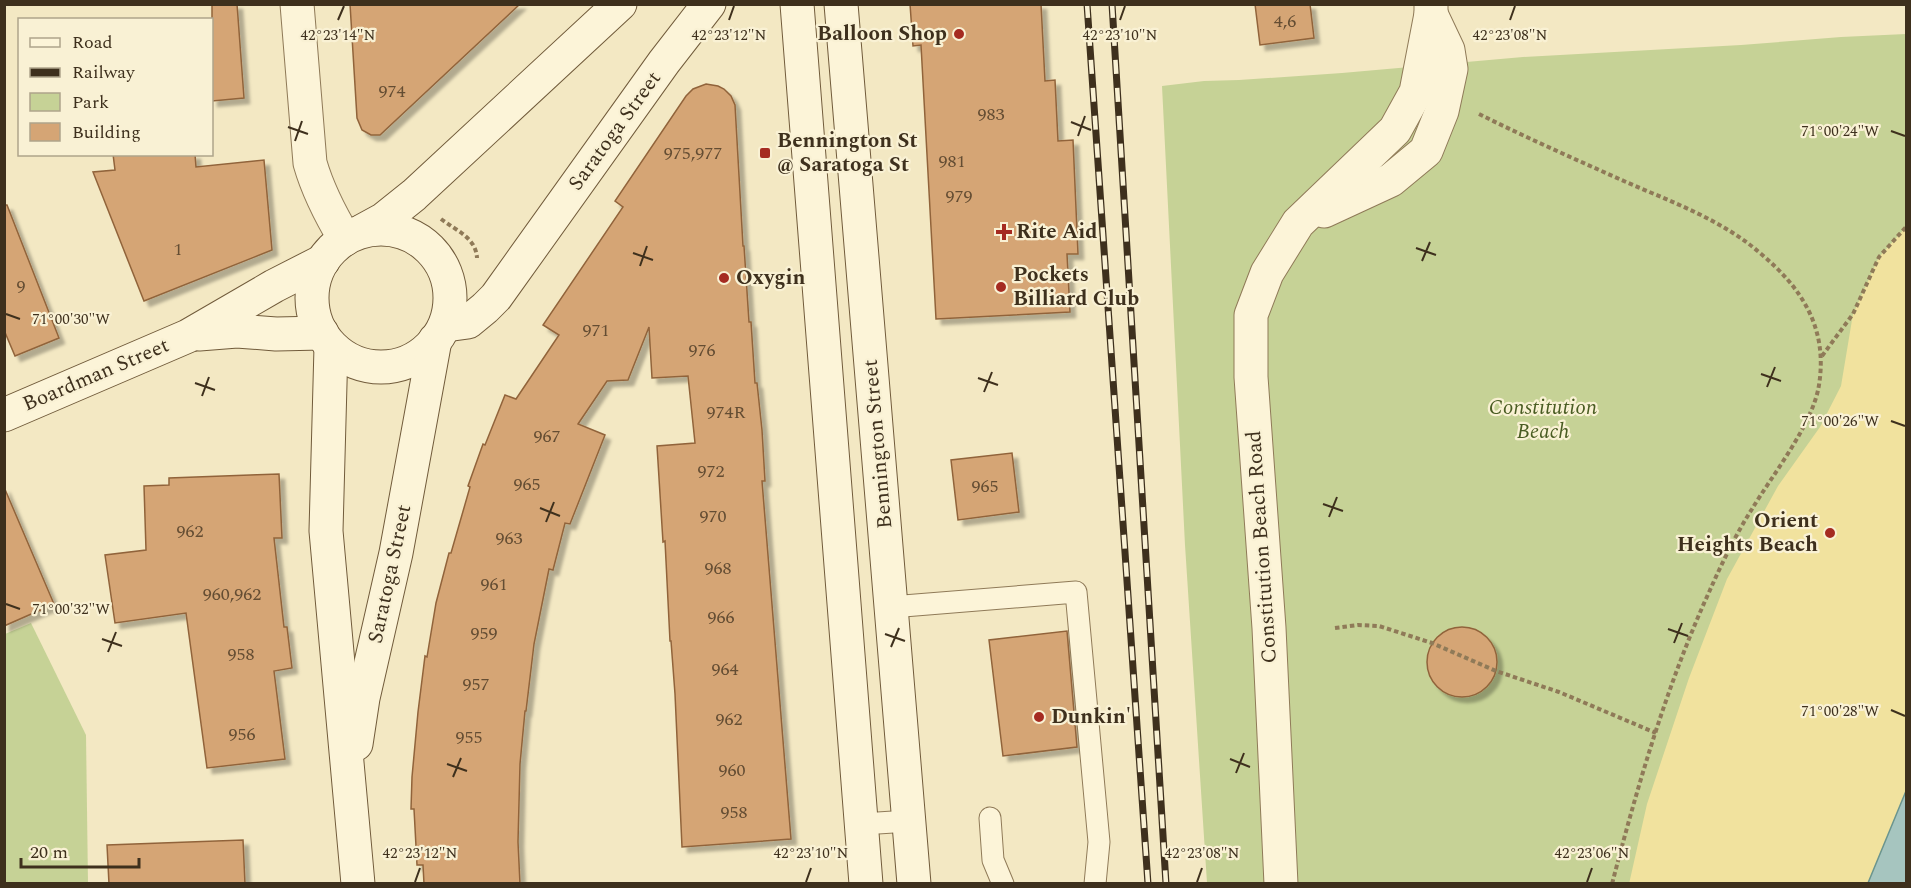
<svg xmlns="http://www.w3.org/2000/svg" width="1911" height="888" viewBox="0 0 1911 888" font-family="Spectral,serif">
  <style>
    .green { fill: #c6d296 }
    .sand { fill: #f1e29e }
    .water { fill: #a6c5bf; stroke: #6b958e; stroke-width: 1.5 }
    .building { fill: #d5a575; stroke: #91643b; stroke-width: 1.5; filter: url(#shadow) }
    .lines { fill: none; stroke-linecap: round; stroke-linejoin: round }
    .service-casing { stroke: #8f7a58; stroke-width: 23 }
    .minor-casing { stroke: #8f7a58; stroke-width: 35 }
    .secondary-casing { stroke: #715b3b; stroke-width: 35 }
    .path { stroke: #8f7a58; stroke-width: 4; stroke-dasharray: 4.5 3; stroke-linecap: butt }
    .service { stroke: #fcf4d8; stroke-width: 21 }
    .minor { stroke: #fcf4d8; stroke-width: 33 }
    .secondary { stroke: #fcf4d8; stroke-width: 33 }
    .rail-casing { stroke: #3e301d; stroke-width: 7 }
    .rail { stroke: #f9f1d4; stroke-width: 4.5; stroke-dasharray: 14; stroke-linecap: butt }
    .ticks { fill: none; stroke: #3e301d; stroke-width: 2 }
    .poi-dot { fill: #a52b21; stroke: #f9f1d4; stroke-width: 2 }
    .labels { text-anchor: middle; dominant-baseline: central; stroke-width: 4.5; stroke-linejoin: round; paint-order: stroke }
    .number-label { font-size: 18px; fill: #644d33 }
    .poi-label { font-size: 21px; font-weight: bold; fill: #3e301d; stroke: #f9f1d4; text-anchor: start }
    .street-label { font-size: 21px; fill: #3e301d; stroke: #f9f1d4 }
    .park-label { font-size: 21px; font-style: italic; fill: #495c22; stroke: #f9f1d4 }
    .ticks-label { font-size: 15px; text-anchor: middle; fill: #3e301d; stroke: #f9f1d4; stroke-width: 4.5; stroke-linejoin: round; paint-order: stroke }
  </style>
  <defs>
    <filter id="shadow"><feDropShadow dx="5.5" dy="5.5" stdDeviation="1.5" flood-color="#0004"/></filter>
  </defs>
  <rect width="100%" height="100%" fill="#f3e8c3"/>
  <!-- green -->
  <g class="green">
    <polygon points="1906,34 1906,791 1868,883 1207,883 1185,545 1162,86 1204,81 1239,80 1342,73 1523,57 1741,45 1841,37"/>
    <polygon points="31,623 86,735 88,883 5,883 5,634"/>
  </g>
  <!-- sand -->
  <polygon class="sand" points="1906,227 1906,791 1868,883 1629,884 1647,804 1689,678 1727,579 1778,486 1820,427 1841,386 1853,314 1879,257"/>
  <!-- water -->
  <polygon class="water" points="1906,791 1906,883 1868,883"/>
  <!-- building -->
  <g class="building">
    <polygon points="212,4 237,4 244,98 212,101"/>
    <polygon points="350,4 520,4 380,135 371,135 362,130 357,118"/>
    <polygon points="910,4 1041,4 1045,81 1055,80 1058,141 1073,140 1078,254 1067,254 1070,312 936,319 921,45 913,46"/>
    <polygon points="1255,4 1310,4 1314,38 1260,45"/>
    <polygon points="706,84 718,86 724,89 731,96 735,105 743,246 744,246 749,322 751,322 755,383 757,383 762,430 765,481 762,481 791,839 682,847 675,694 671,641 670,641 665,541 663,542 657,446 695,443 688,376 652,378 649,327 628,380 607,381 578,424 605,435 570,524 565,523 553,570 549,569 534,644 526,711 525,711 520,764 518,842 520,884 424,884 423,865 417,865 414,809 411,809 412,777 418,712 425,656 427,657 436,603 449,553 451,553 470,487 468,486 483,444 485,445 505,395 516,399 559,335 543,325 623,207 615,201 686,96 693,89"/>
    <polygon points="113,154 195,154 196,167 264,160 272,250 144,301 93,172 115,170"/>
    <polygon points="4,205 7,205 59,338 15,356 4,330"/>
    <polygon points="1012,453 1019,512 958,520 951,460"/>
    <polygon points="279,474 282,538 274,538 284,627 287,627 292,668 274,671 285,759 207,768 186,613 115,623 105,555 146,550 144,486 169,485 169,478"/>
    <polygon points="4,487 54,604 4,626"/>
    <circle cx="1462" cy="662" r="35"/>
    <polygon points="1067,631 1077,747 1003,756 989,640"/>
    <polygon points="243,840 245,884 109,884 107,845"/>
  </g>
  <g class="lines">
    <!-- service casing -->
    <g class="service-casing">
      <g id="service">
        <polyline points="891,607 1076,592 1099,842 1095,884"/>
        <polyline points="990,818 993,860 1003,884"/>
        <polyline points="862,824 909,821"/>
      </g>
    </g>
    <!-- minor casing -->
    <g class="minor-casing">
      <g id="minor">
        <path d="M297,4l13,159c8,28 20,51 35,76"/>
        <polyline points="1324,211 1391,180 1426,151 1442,111 1451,69 1448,50 1431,14"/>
        <polyline points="1281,884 1269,628 1251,377 1251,315 1267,273 1298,223 1395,130 1416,92 1431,14 1431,4"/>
      </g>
    </g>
    <!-- secondary casing -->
    <g class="secondary-casing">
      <g id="secondary">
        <polyline points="797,4 866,884"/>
        <polyline points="841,4 914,884"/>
        <circle cx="381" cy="298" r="69"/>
        <polyline points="362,231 384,219 414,195 620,4"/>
        <polyline points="446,325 468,322 485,308 496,297 664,62 709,4"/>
        <polyline points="199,334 237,331 276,334 322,333"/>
        <polyline points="331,347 326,531 358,884"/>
        <polyline points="4,415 188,336 274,286 323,261"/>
        <polyline points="356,744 363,698 396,553 435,340"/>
      </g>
    </g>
    <!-- path -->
    <g class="path">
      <path d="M1479,114c48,24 98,46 147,68 46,20 96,38 134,71 42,35 68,75 59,132 -6,39 -46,89 -67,124 -16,25 -30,54 -42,81 -43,94 -72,194 -98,294"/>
      <path d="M441,219c16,12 35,19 36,39"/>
      <polyline points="1822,356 1853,314 1879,257 1906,227"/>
      <polyline points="1335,628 1358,625 1379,626 1432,643 1496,671 1559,692 1656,733"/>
    </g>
    <!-- service -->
    <use href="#service" class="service"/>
    <!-- minor -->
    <use href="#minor" class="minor"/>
    <!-- secondary -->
    <use href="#secondary" class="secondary"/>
    <!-- rail casing -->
    <g class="rail-casing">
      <g id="rail">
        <polyline points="1087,4 1148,884"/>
        <polyline points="1112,4 1166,884"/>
      </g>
    </g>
    <!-- rail -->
    <use href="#rail" class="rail"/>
  </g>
  <!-- ticks -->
  <path class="ticks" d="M338,20l6,-14M729,20l5,-14M1120,20l5,-14M1510,20l5,-14M1071,122l20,8M288,127l20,7M1891,131l14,5M1078,136l7,-20M295,141l7,-20M1416,248l20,7M633,253l20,7M1422,261l8,-19M640,266l7,-20M6,314l14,5M1761,374l20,7M978,378l20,7M195,383l20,7M1767,387l8,-20M984,392l8,-20M202,396l7,-19M1891,421l14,5M1323,504l20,7M540,508l20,8M1329,517l8,-20M546,522l8,-20M6,604l14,5M1668,629l20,7M885,634l20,7M102,639l20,7M1674,643l8,-20M891,647l8,-19M108,652l8,-20M1891,710l14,6M1230,759l20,8M447,764l20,7M1236,773l8,-20M453,777l8,-19M415,882l5,-14M806,882l5,-14M1197,882l5,-14M1587,882l5,-14"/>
  <!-- markers -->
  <g class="poi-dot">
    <circle cx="959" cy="34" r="6"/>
    <rect x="759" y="147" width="12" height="12" rx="3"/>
    <path d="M1001 223h6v6h6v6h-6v6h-6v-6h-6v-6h6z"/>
    <circle cx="724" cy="278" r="6"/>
    <circle cx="1001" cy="287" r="6"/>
    <circle cx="1830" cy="533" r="6"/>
    <circle cx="1039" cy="717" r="6"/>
  </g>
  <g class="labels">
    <!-- number labels -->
    <g class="number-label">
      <text x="1285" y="21">4,6</text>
      <text x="392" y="91">974</text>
      <text x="991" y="114">983</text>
      <text x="693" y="153">975,977</text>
      <text x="952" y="161">981</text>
      <text x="959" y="196">979</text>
      <text x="178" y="249">1</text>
      <text x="21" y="286">9</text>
      <text x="596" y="330">971</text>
      <text x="702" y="350">976</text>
      <text x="726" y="412">974R</text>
      <text x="547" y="436">967</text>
      <text x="711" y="471">972</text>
      <text x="527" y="484">965</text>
      <text x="985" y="486">965</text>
      <text x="713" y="516">970</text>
      <text x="190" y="531">962</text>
      <text x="509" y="538">963</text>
      <text x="718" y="568">968</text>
      <text x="494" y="584">961</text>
      <text x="232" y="594">960,962</text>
      <text x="721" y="617">966</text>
      <text x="484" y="633">959</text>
      <text x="241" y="654">958</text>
      <text x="725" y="669">964</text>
      <text x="476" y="684">957</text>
      <text x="729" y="719">962</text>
      <text x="242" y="734">956</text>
      <text x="469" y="737">955</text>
      <text x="732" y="770">960</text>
      <text x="734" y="812">958</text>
    </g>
    <!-- poi labels -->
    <g class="poi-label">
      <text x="947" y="34" text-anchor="end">Balloon Shop</text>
      <text x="777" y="141">Bennington St<tspan x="777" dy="24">@ Saratoga St</tspan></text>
      <text x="1016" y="232">Rite Aid</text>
      <text x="1013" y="275">Pockets<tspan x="1013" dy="24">Billiard Club</tspan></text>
      <text x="736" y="278">Oxygin</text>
      <text x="1818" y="521" text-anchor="end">Orient<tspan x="1818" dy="24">Heights Beach</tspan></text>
      <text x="1051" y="717">Dunkin'</text>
    </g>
    <!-- street labels -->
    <g class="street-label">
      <text transform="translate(615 131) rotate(-54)">Saratoga Street</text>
      <text transform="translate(96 375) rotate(-23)">Boardman Street</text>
      <text transform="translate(878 444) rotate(-95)">Bennington Street</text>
      <text transform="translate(1262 547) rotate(-94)">Constitution Beach Road</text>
      <text transform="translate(390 574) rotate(-78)">Saratoga Street</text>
    </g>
    <!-- park labels -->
    <g class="park-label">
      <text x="1543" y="408">Constitution<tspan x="1543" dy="24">Beach</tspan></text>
    </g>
  </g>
  <g class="ticks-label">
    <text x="338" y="40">42°23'14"N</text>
    <text x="729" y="40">42°23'12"N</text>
    <text x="1120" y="40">42°23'10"N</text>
    <text x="1510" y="40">42°23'08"N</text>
    <text x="1840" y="136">71°00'24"W</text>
    <text x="71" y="324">71°00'30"W</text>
    <text x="1840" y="426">71°00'26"W</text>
    <text x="71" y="614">71°00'32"W</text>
    <text x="1840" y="716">71°00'28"W</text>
    <text x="420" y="858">42°23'12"N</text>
    <text x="811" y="858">42°23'10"N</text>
    <text x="1202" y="858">42°23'08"N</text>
    <text x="1592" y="858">42°23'06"N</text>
  </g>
  <!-- border -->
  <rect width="1911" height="888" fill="none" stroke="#3e301d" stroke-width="12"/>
  <!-- legend -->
  <rect x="18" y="18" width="195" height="138" fill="#f9f1d4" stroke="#aea48b" stroke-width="1.5"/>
  <rect x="30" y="38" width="30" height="9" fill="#fcf4d8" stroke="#aea48b" stroke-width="1.5"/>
  <text x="72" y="48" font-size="18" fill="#3e301d">Road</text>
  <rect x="30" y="68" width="30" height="9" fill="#3e301d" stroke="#aea48b" stroke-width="1.5"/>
  <text x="72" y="78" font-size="18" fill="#3e301d">Railway</text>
  <rect x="30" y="93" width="30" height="18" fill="#c6d296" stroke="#aea48b" stroke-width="1.5"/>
  <text x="72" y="108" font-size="18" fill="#3e301d">Park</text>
  <rect x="30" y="123" width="30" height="18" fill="#d5a575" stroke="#aea48b" stroke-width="1.5"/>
  <text x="72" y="138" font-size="18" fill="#3e301d">Building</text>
  <!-- scale -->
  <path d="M21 858v9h118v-9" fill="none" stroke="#3e301d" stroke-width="3"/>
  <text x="30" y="858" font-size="18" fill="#3e301d" stroke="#f9f1d4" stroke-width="4.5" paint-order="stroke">20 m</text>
</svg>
